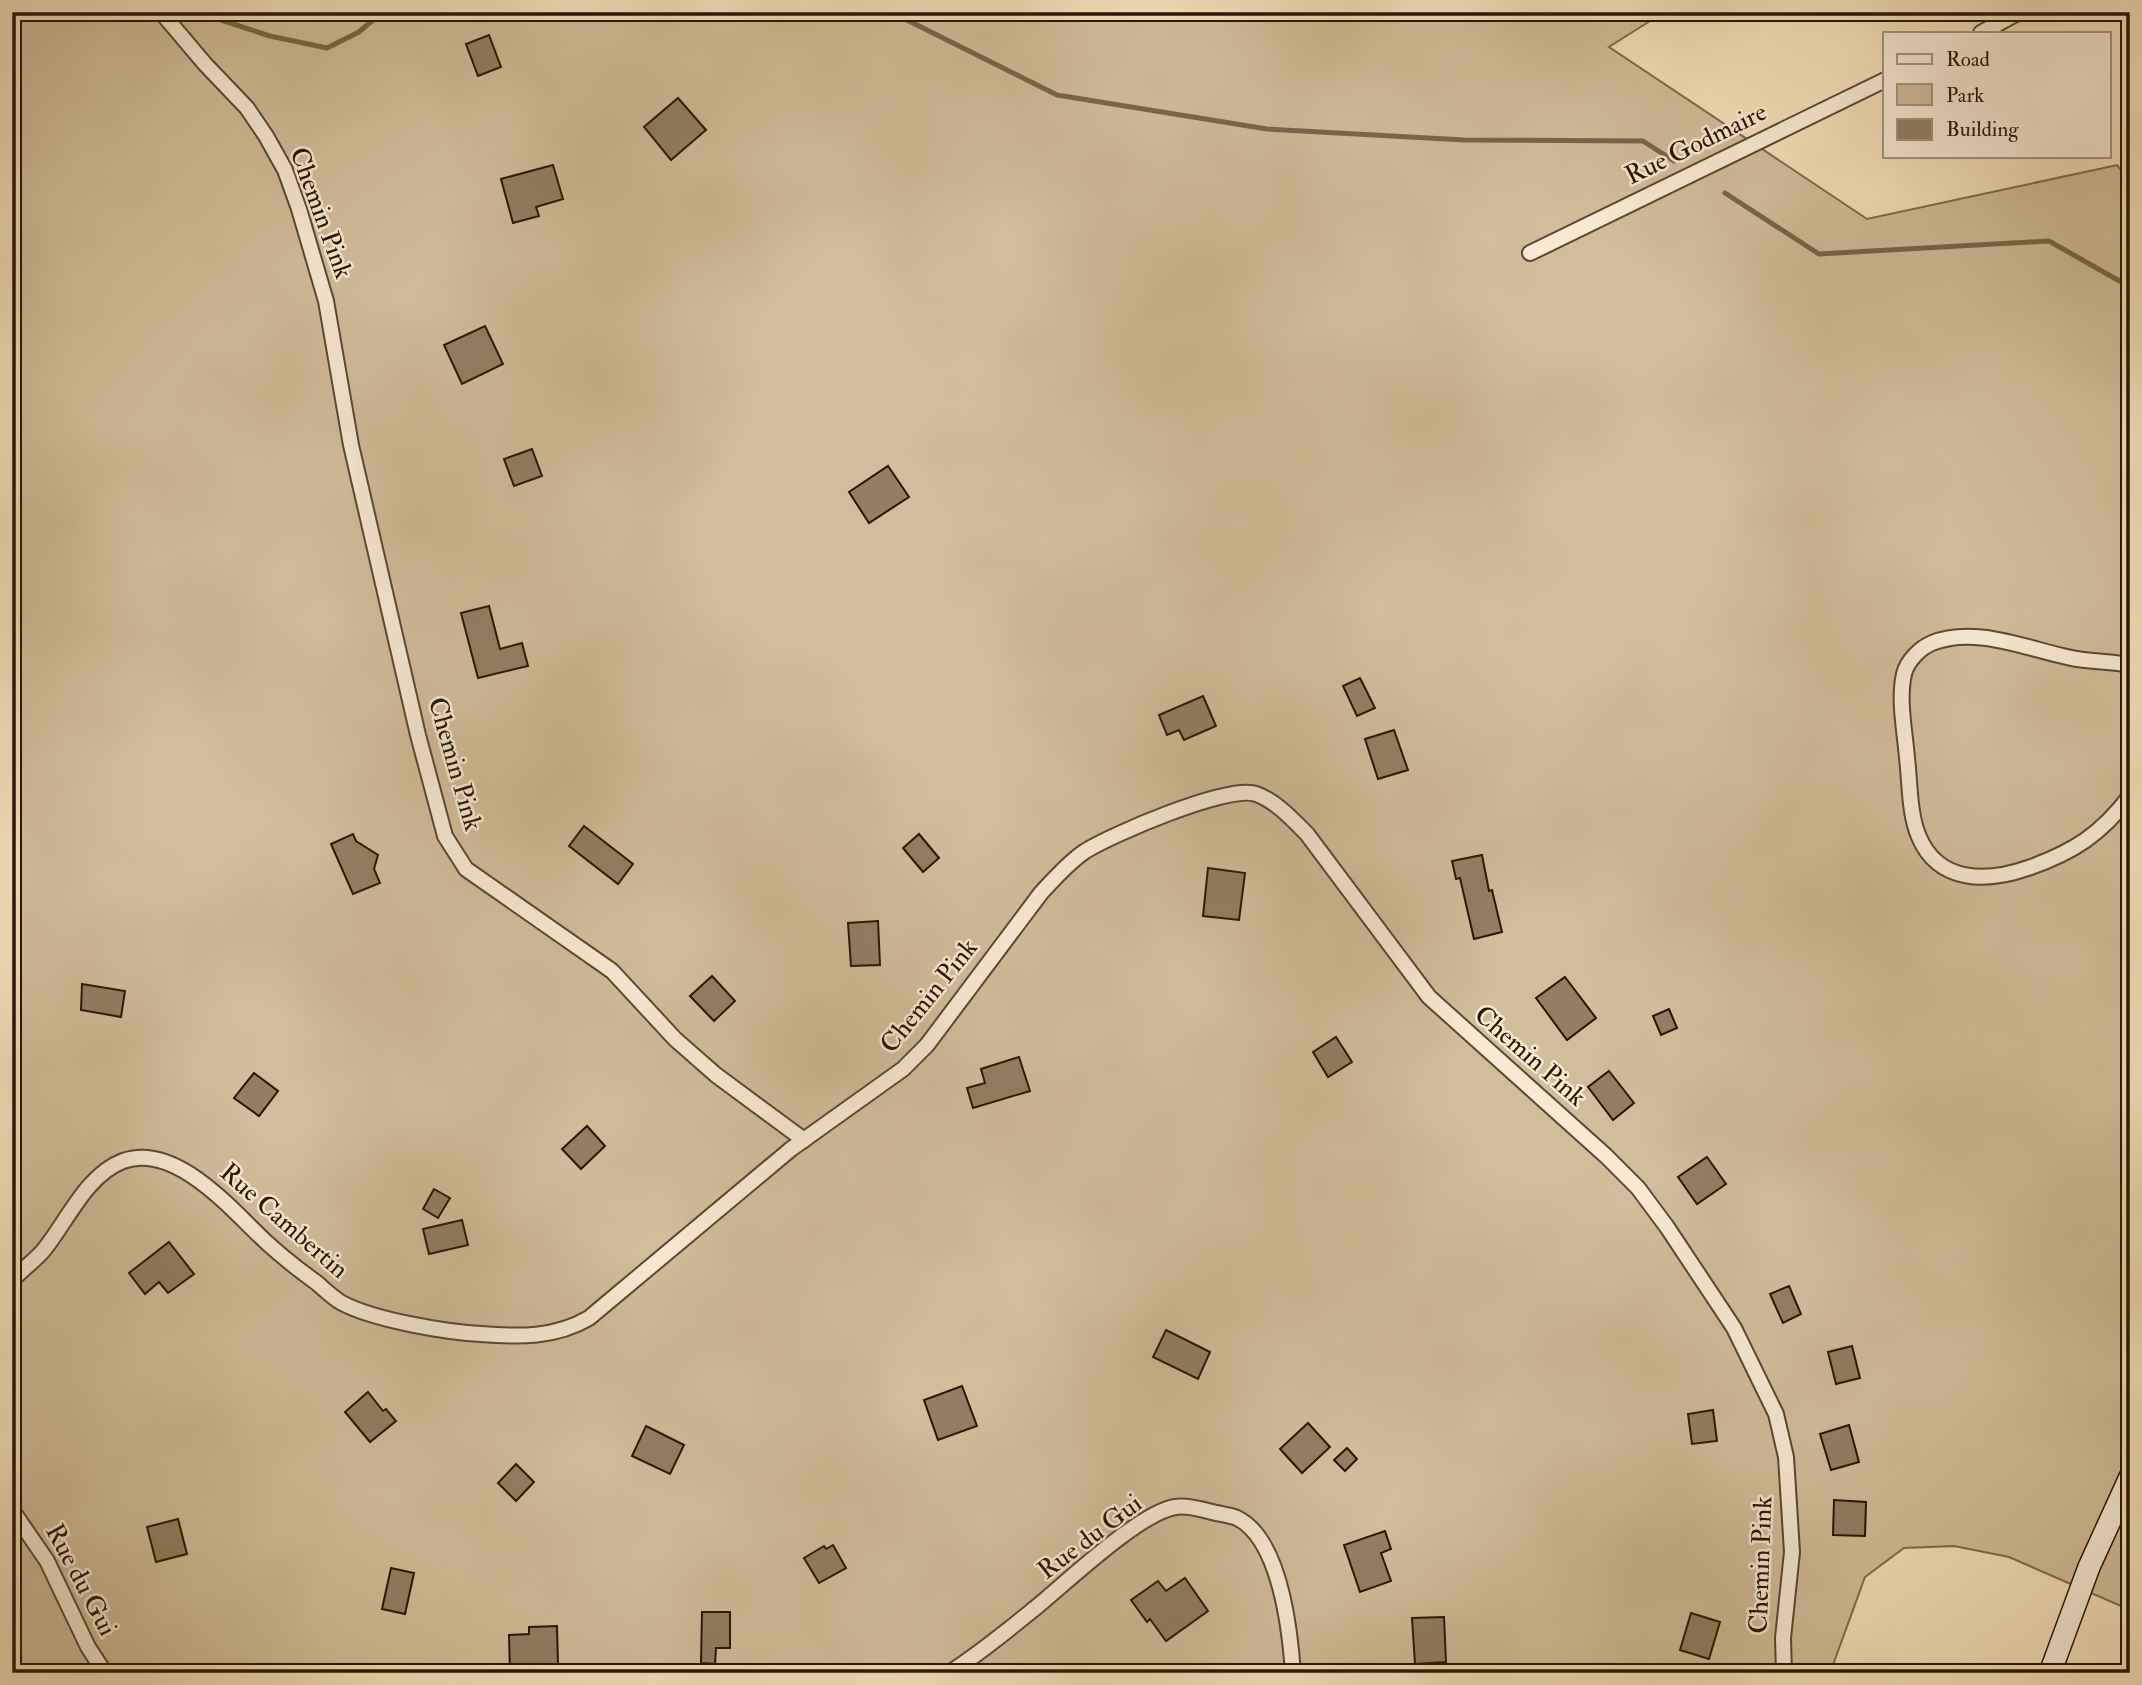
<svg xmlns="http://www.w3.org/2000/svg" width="2142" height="1685" viewBox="0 0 2142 1685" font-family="'IM FELL Double Pica',serif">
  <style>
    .green { fill: #d2bd9a; stroke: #7c6a4e; stroke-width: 2 }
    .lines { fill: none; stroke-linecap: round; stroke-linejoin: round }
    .stream { stroke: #78664a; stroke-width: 5 }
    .building { fill: #927f61; stroke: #261601; stroke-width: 2 }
    .street-casing { stroke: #5a482f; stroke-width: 18 }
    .secondary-casing { stroke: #261601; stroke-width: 24 }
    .street { stroke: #f8ead2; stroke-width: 14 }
    .secondary { stroke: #f8ead2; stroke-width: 21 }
    .labels { text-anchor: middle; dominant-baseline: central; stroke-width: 5; stroke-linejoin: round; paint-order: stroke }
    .street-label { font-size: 26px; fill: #261601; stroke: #f8ead2 }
  </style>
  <rect width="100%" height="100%" fill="#f5dfb9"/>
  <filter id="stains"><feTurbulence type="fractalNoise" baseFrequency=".00286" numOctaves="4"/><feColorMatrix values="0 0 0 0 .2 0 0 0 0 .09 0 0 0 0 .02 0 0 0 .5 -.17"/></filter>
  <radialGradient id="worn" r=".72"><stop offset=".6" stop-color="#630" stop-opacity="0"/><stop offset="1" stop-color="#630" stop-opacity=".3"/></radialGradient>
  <!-- green -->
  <polygon class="green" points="12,12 1664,12 1609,47 1867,219 2117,165 2130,183 2130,1610 2009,1557 1954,1546 1904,1548 1865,1577 1830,1673 12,1673"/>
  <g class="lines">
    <!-- stream -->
    <g class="stream">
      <polyline points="196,12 270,36 327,48 359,32 382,12"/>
      <polyline points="891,12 1057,95 1267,129 1464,140 1643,141 1674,161"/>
      <polyline points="1725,193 1819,254 2049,241 2130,287"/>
    </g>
  </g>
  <!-- building -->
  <g class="building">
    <polygon points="489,35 501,67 478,76 466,44"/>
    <polygon points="678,98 706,130 671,160 644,127"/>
    <polygon points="553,165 563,199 536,207 539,216 513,223 501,179"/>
    <polygon points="485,326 503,364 462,384 444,345"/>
    <polygon points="532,449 542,476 514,486 504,459"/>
    <polygon points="888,466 909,497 869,523 849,492"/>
    <polygon points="489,606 500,649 522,643 528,666 478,678 461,613"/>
    <polygon points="1360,678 1375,708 1357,716 1343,686"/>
    <polygon points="1203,696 1216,726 1184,740 1179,730 1167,735 1159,715"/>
    <polygon points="1394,730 1408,770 1378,779 1365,739"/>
    <polygon points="584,826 633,864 618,884 569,846"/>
    <polygon points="353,834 356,841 378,855 374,869 380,883 353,894 331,844"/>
    <polygon points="919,834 939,858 923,872 903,848"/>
    <polygon points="1482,855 1489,891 1492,890 1502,932 1474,939 1460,878 1456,879 1452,861"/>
    <polygon points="1208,868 1245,873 1239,920 1203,916"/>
    <polygon points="878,921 880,965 851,966 848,923"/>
    <polygon points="712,976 735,1001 714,1021 690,996"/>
    <polygon points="1565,977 1596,1018 1567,1040 1536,998"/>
    <polygon points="82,984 125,991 121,1017 81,1010"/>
    <polygon points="1669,1009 1677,1028 1661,1035 1653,1016"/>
    <polygon points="1336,1037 1352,1062 1328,1077 1313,1052"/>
    <polygon points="1019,1057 1030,1091 973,1108 967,1088 985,1083 981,1069"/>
    <polygon points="1609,1071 1634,1103 1613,1120 1588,1087"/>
    <polygon points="254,1073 278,1091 259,1116 234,1098"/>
    <polygon points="587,1126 605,1146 581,1169 562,1149"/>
    <polygon points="1707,1157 1726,1184 1697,1204 1678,1177"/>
    <polygon points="434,1189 450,1198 438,1218 423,1209"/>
    <polygon points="462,1220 468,1245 429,1254 423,1229"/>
    <polygon points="169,1242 194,1274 168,1293 159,1282 145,1294 129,1273"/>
    <polygon points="1789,1286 1801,1314 1783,1323 1770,1294"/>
    <polygon points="1166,1330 1210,1352 1198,1379 1153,1357"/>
    <polygon points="1852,1346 1860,1378 1836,1384 1828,1352"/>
    <polygon points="962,1386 977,1426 938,1440 924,1400"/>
    <polygon points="368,1392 383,1411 386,1409 396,1421 370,1442 345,1412"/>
    <polygon points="1713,1410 1717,1441 1692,1444 1688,1414"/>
    <polygon points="1308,1423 1330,1447 1302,1473 1280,1449"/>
    <polygon points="1849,1425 1859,1462 1831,1470 1820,1434"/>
    <polygon points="646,1426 684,1445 670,1474 632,1456"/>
    <polygon points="1347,1448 1357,1459 1345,1471 1334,1460"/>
    <polygon points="516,1464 534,1482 516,1501 498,1483"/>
    <polygon points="1834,1500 1866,1502 1865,1536 1833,1535"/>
    <polygon points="178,1519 187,1554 156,1562 147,1527"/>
    <polygon points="1385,1531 1391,1549 1381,1553 1391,1581 1360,1592 1344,1545"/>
    <polygon points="833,1545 846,1568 819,1583 804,1558 824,1546 826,1549"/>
    <polygon points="391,1568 414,1573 405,1614 382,1609"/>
    <polygon points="1185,1578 1208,1611 1166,1641 1150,1619 1147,1622 1131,1600 1158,1581 1166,1591"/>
    <polygon points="702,1612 730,1612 730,1648 716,1648 715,1664 701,1663"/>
    <polygon points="1691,1613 1720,1622 1709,1659 1680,1650"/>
    <polygon points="1444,1617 1446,1662 1415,1664 1412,1618"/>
    <polygon points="557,1626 558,1665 545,1666 545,1672 510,1673 509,1635 529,1634 529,1627"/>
  </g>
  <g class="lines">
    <!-- street casing -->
    <g class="street-casing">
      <g id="street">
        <polyline points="161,12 205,64 247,108 266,136 285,170 299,209 326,301 351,445 418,735 445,836 466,869 612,971 675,1039 716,1075 804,1140"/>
        <polyline points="1981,33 2019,12"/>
        <polyline points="1530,253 1885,80"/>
        <path d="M2130,665c-21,-4 -43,-3 -63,-8 -42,-9 -93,-31 -135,-14 -12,5 -25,18 -28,31 -6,26 1,58 3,84 3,25 2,56 12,79 20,47 69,45 109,31 46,-16 73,-34 102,-72"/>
        <path d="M12,1280c10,-10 22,-19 31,-29 24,-29 43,-76 80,-90 52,-19 108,48 141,79 17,16 35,30 53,43 8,7 16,15 25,20 32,17 103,29 139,31 38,3 74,4 108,-16l202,-169 112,-80 24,-24 114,-152c13,-14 27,-30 43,-41 26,-17 145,-68 172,-58 20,7 37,26 51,40l122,163 177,159 32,32 29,39 67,101 42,86 10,43 6,95 -9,86 1,35"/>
        <polyline points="12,1510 47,1561 88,1647 105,1673"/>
        <path d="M949,1673c30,-19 58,-42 85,-64 31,-25 105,-96 141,-102 11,-2 26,2 37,5 8,2 18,3 25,6 43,21 53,112 56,155"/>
      </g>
    </g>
    <!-- secondary casing -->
    <g class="secondary-casing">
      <polyline id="secondary" points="2050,1673 2089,1567 2130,1477"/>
    </g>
    <!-- street -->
    <use href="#street" class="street"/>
    <!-- secondary -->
    <use href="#secondary" class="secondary"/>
  </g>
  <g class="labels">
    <!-- street labels -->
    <g class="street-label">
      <text transform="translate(1696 144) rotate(-26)">Rue Godmaire</text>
      <text transform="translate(321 213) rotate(70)">Chemin Pink</text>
      <text transform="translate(455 764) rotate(74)">Chemin Pink</text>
      <text transform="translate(929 996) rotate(-51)">Chemin Pink</text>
      <text transform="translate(1530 1056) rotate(41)">Chemin Pink</text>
      <text transform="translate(284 1221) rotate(41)">Rue Cambertin</text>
      <text transform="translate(1090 1537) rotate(-37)">Rue du Gui</text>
      <text transform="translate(1761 1565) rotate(-88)">Chemin Pink</text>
      <text transform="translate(81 1580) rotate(62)">Rue du Gui</text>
    </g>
  </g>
  <!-- margin -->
  <rect width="2142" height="1685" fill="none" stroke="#f5dfb9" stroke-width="42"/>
  <rect x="14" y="14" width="2114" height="1657" fill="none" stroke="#261601" stroke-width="3.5"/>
  <rect x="21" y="21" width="2100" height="1643" fill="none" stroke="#261601" stroke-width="2"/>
  <!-- legend -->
  <rect x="1883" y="32" width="228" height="126" fill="#f8ead2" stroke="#a4957e" stroke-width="2"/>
  <rect x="1897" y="54" width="35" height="10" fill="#f8ead2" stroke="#a4957e" stroke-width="2"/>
  <text x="1946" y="66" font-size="21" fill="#261601">Road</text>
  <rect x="1897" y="84" width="35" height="21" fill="#d2bd9a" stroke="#a4957e" stroke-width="2"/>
  <text x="1946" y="102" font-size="21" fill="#261601">Park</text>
  <rect x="1897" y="119" width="35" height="21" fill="#927f61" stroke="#a4957e" stroke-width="2"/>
  <text x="1946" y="136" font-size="21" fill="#261601">Building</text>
  <rect width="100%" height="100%" filter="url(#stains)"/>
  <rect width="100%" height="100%" fill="url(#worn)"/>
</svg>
